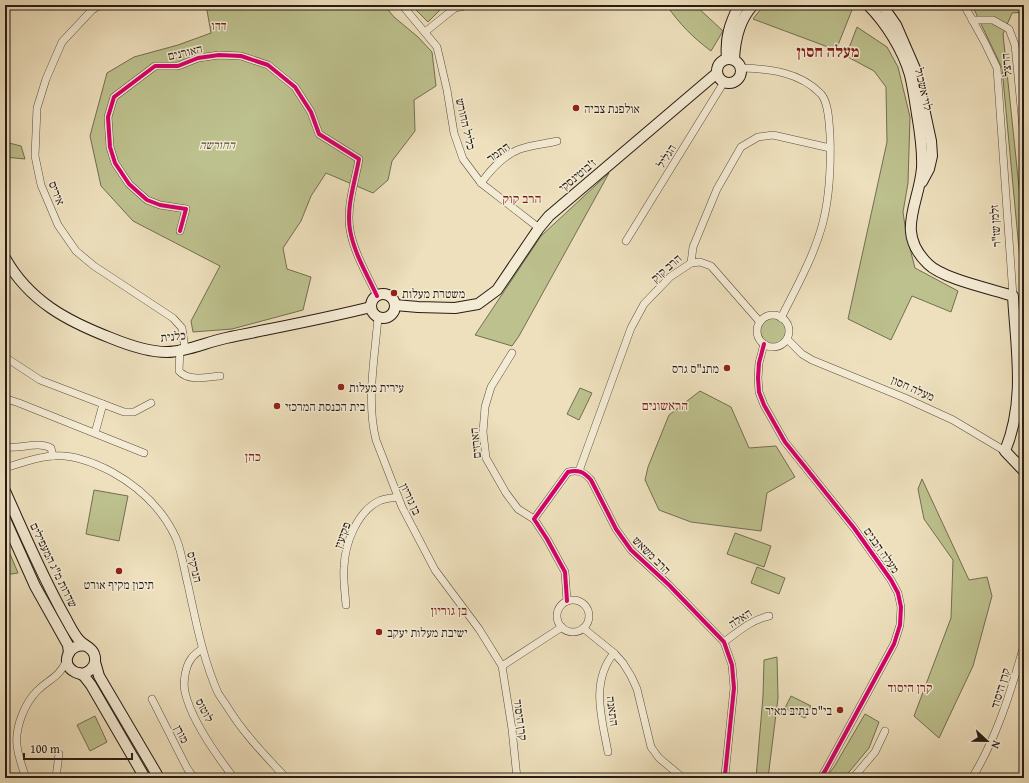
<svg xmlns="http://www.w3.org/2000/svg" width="1029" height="783" viewBox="0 0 1029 783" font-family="'Gentium Book Plus','Frank Ruhl Libre',serif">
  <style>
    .green { fill: #bdc18e; stroke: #726e52 }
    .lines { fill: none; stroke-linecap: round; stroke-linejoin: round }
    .street-casing { stroke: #594d3f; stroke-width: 8 }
    .secondary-casing { stroke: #271c15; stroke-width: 12 }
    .street { stroke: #f4ebd4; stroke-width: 7 }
    .secondary { stroke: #f4ebd4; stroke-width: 10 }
    .cycleway-casing { stroke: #f4ebd4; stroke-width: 6 }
    .cycleway { stroke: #d6006c; stroke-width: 4 }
    .poi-dot { fill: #8f2418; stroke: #f4ebd4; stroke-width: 1.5 }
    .labels { text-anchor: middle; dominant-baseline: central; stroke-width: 3; stroke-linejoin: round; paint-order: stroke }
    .street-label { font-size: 12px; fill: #271c15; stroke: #f4ebd4 }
    .poi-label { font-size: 12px; fill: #271c15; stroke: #f4ebd4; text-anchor: start }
    .park-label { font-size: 12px; font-style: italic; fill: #544e39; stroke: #f4ebd4 }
    .neighbourhood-label { font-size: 13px; fill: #7a1f14; stroke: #f4ebd4 }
    .district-label { font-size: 16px; font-weight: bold; fill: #7a1f14; stroke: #f4ebd4 }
  </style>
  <rect width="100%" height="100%" fill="#eee0bd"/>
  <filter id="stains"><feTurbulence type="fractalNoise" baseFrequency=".005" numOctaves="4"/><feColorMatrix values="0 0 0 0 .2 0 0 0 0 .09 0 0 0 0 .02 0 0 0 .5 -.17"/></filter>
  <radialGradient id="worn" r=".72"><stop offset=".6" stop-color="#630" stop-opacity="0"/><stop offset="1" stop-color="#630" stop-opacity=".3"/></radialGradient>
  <!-- green -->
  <g class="green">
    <polygon points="206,5 384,5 394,17 418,37 432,52 436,86 414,100 415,131 392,161 388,180 373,193 326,173 311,196 301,221 283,248 287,269 311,277 303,310 232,329 193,332 191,321 220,266 133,221 101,186 90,136 107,73 134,57 178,45 211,33"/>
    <polygon points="411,5 445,5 428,22"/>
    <path d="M666,5h29l28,26 -12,20c-20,-15 -30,-26 -45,-46z"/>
    <polygon points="764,5 854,5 836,50 753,19"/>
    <polygon points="972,5 1024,5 1024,12 1012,13 1003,34 1024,235 1024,303 1002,68"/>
    <polygon points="857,27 887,47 898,67 910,117 908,183 903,212 906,233 915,268 958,291 951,312 912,296 891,340 848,319 887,142 886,87 874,71 846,56"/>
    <polygon points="5,142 21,146 25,159 5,157"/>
    <polygon points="609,173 519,336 512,346 475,335 541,236"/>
    <circle cx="773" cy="331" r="13"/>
    <polygon points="580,388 592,393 579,420 567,414"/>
    <polygon points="700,391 731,407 749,448 776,446 795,477 767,493 761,531 691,522 659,510 645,480 648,467 669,415"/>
    <polygon points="922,479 969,580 987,577 992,596 973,666 939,738 914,716 951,618 953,560 924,519 918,489"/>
    <polygon points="94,490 128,496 119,541 86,534"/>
    <polygon points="735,533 771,546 764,567 727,554"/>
    <polygon points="5,542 18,573 5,575"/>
    <polygon points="757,567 785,578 779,594 751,583"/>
    <polygon points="777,657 778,698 768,778 756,778 763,696 764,660"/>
    <polygon points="791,696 811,706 805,718 785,708"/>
    <polygon points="865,714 879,722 869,748 844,778 825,778 834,767"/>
    <polygon points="95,716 107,742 90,751 77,725"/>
  </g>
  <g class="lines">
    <!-- street casing -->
    <g class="street-casing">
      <g id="street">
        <polyline points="100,5 92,10 62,42 46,79 37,108 35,156 41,185 58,225 76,251 94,266 173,318 182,328 185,349"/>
        <polyline points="402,5 437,47 447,90 454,133 463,159 481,183 539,228"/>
        <polyline points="964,5 985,43 997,68 1013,296"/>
        <polyline points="1020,5 1024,9"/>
        <polyline points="972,20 993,20 1009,29 1015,45 1024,138"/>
        <polyline points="425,32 455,8 469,5"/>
        <path d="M742,68c28,1 58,4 79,26 8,9 8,30 9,41 1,30 0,62 -8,91 -9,32 -26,62 -41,92"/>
        <path d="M481,183c10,-14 23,-28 39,-34 12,-4 25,-5 37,-8"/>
        <path d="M180,231l6,-22 -26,-4 -13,-5 -18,-16 -14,-21 -5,-16 -2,-30 6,-20 41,-31h23l20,-8 21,-3 22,1 27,9 27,22 16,25 8,22 40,25c-4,23 -13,48 -9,71 4,23 17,44 27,66"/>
        <polyline points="626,241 724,82"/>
        <polyline points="691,263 693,247 717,189 741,147 758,137 773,135 830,148"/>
        <circle cx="773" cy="331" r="16"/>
        <path d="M378,317c-3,40 -12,84 -2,123l26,67 33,63 44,59 23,37 10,63 5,49"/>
        <polyline points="787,339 802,354 812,360 905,398 953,420 1005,451"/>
        <polyline points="764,344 759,363 758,378 759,392 764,405 785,442 854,528 891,580 898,593 901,607 900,625 894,644 825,771 820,778"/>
        <path d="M180,349l-1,22c10,11 27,6 41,5"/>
        <polyline points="512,353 491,387 485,407 483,432 486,458 506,493 518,509 534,519"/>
        <polyline points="5,357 40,380 124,412 134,412 151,403"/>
        <polyline points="5,403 10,400 19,403 144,453"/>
        <polyline points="95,433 103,404"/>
        <path d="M5,444l2,3c14,2 31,-6 44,1l2,8"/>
        <path d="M5,468c45,-15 63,-19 107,4 29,16 50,36 64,66 6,14 8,32 12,47 8,37 15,74 30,108 3,5 7,10 10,15 16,26 37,47 58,70"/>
        <polyline points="579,471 631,328 644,304 670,277 691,263 700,262 711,266 760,322"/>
        <circle cx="573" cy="616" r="16"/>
        <path d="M567,601l-2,-29 -18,-33 -13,-20 34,-47c10,-3 16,0 23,8l25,49 15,21 38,35 55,57 8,23 2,23 -9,87 -2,3"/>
        <path d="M346,605c-1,-13 -3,-26 -2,-38 1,-24 13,-55 35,-66 6,-3 13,-3 19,-4"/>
        <polyline points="583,628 614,653 623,663 631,676 637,689 651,747 659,758 683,778"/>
        <path d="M724,642c15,-11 27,-22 45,-26"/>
        <path d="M202,649c-4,3 -9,6 -11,10 -6,8 -8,24 -6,33 6,27 32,64 49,86"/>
        <polyline points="502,666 562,627"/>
        <polyline points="152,699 187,768 194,778"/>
        <path d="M608,752c-6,-33 -18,-70 6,-99"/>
        <path d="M26,778c-4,-11 -8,-22 -9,-33 -2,-18 8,-42 20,-54 13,-13 21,-12 30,-31"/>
        <polyline points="56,778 59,754"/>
        <polyline points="853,778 875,752 885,731"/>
        <path d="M972,778c25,-41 39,-87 52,-133"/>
      </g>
    </g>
    <!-- secondary casing -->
    <g class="secondary-casing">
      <g id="secondary">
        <path d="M868,5c18,18 35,45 42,70 3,12 5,26 7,39 3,18 6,35 5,54 -3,37 -27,64 6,96 15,15 64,25 85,32 3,53 13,104 -8,155l19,20"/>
        <polyline points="882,5 896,25 916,71 931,141 932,156 929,169 922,182"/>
        <path d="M727,58c-2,-21 3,-34 12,-53"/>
        <circle cx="729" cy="71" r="12"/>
        <path d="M734,59c1,-20 5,-39 19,-54"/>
        <path d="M5,258c24,43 62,63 106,80 17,7 37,14 56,14 19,0 40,-10 59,-14 48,-10 97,-19 145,-31"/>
        <circle cx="383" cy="306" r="12"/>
        <polyline points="395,305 418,307 455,308 478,304 497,290 539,228 549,216 717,73"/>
        <path d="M5,491c19,42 37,85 60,126 4,7 8,16 14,23 5,6 13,7 15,14 5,12 -8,24 -19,18 -16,-8 -6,-30 11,-26"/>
        <polyline points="5,519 35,586 68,645 69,653"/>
        <polyline points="95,662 99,676 159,778"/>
        <polyline points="79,673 84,676 91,685 145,778"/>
      </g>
    </g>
    <!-- street -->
    <use href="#street" class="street"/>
    <!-- secondary -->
    <use href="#secondary" class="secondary"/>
    <!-- cycleway casing -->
    <g class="cycleway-casing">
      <g id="cycleway">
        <path d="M180,231l6,-22 -26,-4 -13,-5 -18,-16 -14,-21 -5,-16 -2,-30 6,-20 41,-31h23l20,-8 21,-3 22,1 27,9 27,22 16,25 8,22 40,25c-4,23 -13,48 -9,71 4,23 17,44 27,66"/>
        <polyline points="764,344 759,363 758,378 759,392 764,405 785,442 854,528 891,580 898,593 901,607 900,625 894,644 825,771 820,778"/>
        <path d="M567,601l-2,-29 -18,-33 -13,-20 34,-47c10,-3 16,0 23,8l25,49 15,21 38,35 55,57 8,23 2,23 -9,87 -2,3"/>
      </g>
    </g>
    <!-- cycleway -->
    <use href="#cycleway" class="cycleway"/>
  </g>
  <!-- markers -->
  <g class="poi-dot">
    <circle cx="576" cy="108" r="4"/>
    <circle cx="394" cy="293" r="4"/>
    <circle cx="727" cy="368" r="4"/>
    <circle cx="341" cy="387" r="4"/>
    <circle cx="277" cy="406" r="4"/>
    <circle cx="119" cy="571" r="4"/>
    <circle cx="379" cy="632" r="4"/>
    <circle cx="840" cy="710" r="4"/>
  </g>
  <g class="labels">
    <!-- street labels -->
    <g class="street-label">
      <text transform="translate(185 52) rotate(-13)">האורנים</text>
      <text transform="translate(1006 65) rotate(-96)">הרצל</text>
      <text transform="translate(924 89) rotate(77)">לוי אשכול</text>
      <text transform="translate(466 124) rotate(77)">כליל החורש</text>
      <text transform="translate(498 152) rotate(-36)">התמר</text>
      <text transform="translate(666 156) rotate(-58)">הגליל</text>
      <text transform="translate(577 175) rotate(-40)">ז'בוטינסקי</text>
      <text transform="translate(57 193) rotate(69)">איריס</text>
      <text transform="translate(995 226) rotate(-94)">זלמן שז"ר</text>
      <text transform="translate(666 268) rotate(-41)">הרב קוק</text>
      <text transform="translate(173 336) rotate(-6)">כלנית</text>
      <text transform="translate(913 388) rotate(24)">מעלה חסון</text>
      <text transform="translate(475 443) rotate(-96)">הארזים</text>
      <text transform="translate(411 499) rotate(65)">בן גוריון</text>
      <text transform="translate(342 535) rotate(-70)">פקיעין</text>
      <text transform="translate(882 550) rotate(55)">מעלה הבנים</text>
      <text transform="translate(652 555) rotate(45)">הרב משאש</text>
      <text transform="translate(54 565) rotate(64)">שדרות מ"ג המעפילים</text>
      <text transform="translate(195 567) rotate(77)">הנרקיס</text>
      <text transform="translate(740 618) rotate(-33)">האלה</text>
      <text transform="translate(1000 688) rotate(-73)">קרן היסוד</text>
      <text transform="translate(205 710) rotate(63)">לוטוס</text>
      <text transform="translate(613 711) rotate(82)">התאנה</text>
      <text transform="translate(521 720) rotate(82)">קרן היסוד</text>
      <text transform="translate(182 734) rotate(63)">מורן</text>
    </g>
    <!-- poi labels -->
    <g class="poi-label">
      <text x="584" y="108">אולפנת צביה</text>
      <text x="402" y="293">משטרת מעלות</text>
      <text x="719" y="368" text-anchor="end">מתנ"ס גרס</text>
      <text x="349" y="387">עירית מעלות</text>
      <text x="285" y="406">בית הכנסת המרכזי</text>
      <text x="119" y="584" text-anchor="middle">תיכון מקיף אורט</text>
      <text x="387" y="632">ישיבת מעלות יעקב</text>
      <text x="832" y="710" text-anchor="end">בי"ס נתיב מאיר</text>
    </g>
    <!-- park labels -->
    <g class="park-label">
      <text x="217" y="144">החורשה</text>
    </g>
    <!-- neighbourhood labels -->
    <g class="neighbourhood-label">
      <text x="219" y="25">דדו</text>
      <text x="522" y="198">הרב קוק</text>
      <text x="665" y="405">הראשונים</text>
      <text x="253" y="456">כהן</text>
      <text x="449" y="610">בן גוריון</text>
      <text x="910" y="687">קרן היסוד</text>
    </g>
    <!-- district labels -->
    <g class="district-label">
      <text x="828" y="51">מעלה חסון</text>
    </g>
  </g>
  <!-- margin -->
  <rect width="1029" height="783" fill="none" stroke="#eee0bd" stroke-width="20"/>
  <rect x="6" y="6" width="1017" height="771" fill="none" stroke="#271c15" stroke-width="2"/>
  <rect x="10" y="10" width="1009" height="763" fill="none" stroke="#271c15"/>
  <!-- north arrow -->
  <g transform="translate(987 741) rotate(112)" stroke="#f4ebd4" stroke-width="3" paint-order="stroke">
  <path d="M0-3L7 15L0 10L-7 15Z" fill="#271c15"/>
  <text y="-6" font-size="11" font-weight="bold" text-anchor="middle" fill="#271c15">N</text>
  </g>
  <!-- scale -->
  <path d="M24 753v6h108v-6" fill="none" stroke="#271c15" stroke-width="2"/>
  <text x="30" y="753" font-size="12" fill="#271c15" stroke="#f4ebd4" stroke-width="3" paint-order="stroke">100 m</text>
  <rect width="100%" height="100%" filter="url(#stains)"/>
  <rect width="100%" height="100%" fill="url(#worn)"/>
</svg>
